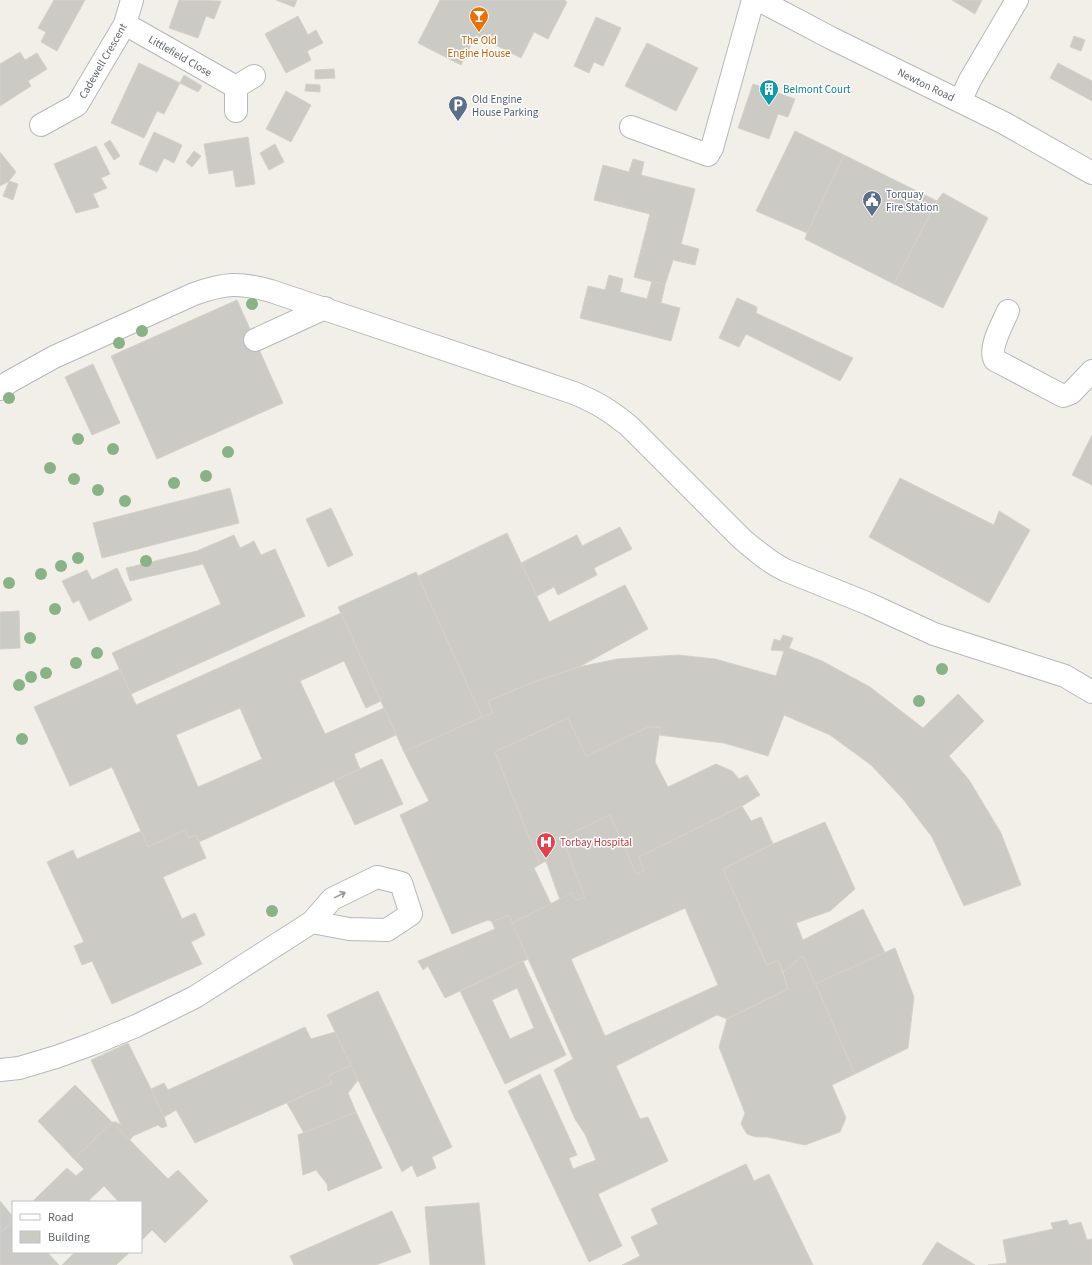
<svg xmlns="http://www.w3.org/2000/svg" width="1092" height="1265" viewBox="0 0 1092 1265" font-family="'Source Sans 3',sans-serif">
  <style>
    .building { fill: #cccac5; stroke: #d6d1c6; fill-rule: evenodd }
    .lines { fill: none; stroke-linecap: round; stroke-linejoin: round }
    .minor-casing { stroke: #b5b8bc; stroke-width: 24 }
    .minor { stroke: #fff; stroke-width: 22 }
    .tree { fill: #89b387 }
    .oneway { stroke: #979a9d }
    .labels { text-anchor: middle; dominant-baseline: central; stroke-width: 3; stroke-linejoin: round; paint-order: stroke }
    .food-label { font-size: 11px; fill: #c56008; stroke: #fff }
    .street-label { font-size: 11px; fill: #5f6368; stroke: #fff }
    .culture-label { font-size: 11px; fill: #0d838f; stroke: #fff; text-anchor: start }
    .service-label { font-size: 11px; fill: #4e5e75; stroke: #fff; text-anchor: start }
    .health-label { font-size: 11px; fill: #be3a42; stroke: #fff; text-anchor: start }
  </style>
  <rect width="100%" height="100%" fill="#f1efe8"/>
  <!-- building -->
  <g class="building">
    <polygon points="54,0 85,0 57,51 41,42 46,32 38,28"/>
    <polygon points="179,0 221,1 214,19 206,16 198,38 169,28"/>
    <polygon points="276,0 297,0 294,7"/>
    <polygon points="440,0 564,0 567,2 548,39 534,32 521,58 476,35 461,65 418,43"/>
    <polygon points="952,0 982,0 975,14"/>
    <polygon points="298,16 308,35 316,30 323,43 307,51 311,60 286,73 265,34"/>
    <polygon points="596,17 621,28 603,66 594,62 589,73 574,66"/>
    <polygon points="1074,36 1085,40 1081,51 1070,47"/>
    <polygon points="647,43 698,68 676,111 625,86"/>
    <polygon points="20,52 25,60 37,53 47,69 28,81 31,86 0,106 0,64"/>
    <polygon points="139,63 180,83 164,114 157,111 144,138 111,123"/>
    <polygon points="1058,63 1092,81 1092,101 1050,78"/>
    <polygon points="334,69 335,78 315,79 315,70"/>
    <polygon points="184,75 202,86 198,92 180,83"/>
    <polygon points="306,84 320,85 320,92 305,91"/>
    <polygon points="753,84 795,99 788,117 778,114 769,139 738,128"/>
    <polygon points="286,91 311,105 291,142 266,129"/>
    <polygon points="795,131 844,155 807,233 756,211"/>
    <polygon points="154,132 182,145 174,163 164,158 157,172 139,164"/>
    <polygon points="248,137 255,184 236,187 233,170 209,174 204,144"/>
    <polygon points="110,140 120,156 114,160 104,144"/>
    <polygon points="275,144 284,162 269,170 260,153"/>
    <polygon points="96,146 110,174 101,178 107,188 93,194 99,207 76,213 54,164"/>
    <polygon points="194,151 201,156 192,167 186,162"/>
    <polygon points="0,152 16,172 9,181 0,186"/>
    <polygon points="844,155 937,201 894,284 805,239 807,233"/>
    <polygon points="633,159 644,162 641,175 695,189 681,244 699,249 695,265 673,260 665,285 634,277 650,214 594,200 603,165 629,172"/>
    <polygon points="9,181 18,184 13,200 3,196"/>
    <polygon points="943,193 988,218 943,308 894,284 937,201"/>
    <polygon points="609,275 623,279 620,292 647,299 652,281 665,285 661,303 680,308 671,341 580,318 588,286 605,290"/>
    <polygon points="737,298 757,307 756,313 853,358 840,381 746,334 739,347 719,338"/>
    <polygon points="237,300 283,403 157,459 111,356"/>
    <polygon points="93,364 120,423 92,435 65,377"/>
    <polygon points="1092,435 1092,485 1072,475"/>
    <polygon points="900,478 994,525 999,511 1030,530 989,603 869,537"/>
    <polygon points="230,488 239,523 102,558 93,523"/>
    <polygon points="331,508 353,555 328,567 306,519"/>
    <polygon points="620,527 632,549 594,568 597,575 558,595 554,587 537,596 521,563 577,535 582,546"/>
    <polygon points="507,533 549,622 625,585 648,629 579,667 533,682 488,701 493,713 482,717 418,576"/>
    <polygon points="234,535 240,548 254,541 261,555 275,549 305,616 131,694 112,653 221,604 203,564 130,581 126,568 197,551"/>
    <polygon points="117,568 132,600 89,621 79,600 73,603 62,581 87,570 92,580"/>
    <polygon points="416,572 482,717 404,752 338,607"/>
    <polygon points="19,611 20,648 0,649 0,612"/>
    <path d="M341,613l40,88 -15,7 -22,-47 -44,20 25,53 59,-26 12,27 -42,19 6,15 -161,73 -3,-7 -7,3 -4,-8 -37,17 -36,-80 -42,19 -36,-79 86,-38 16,36zM240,708l22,51 -64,28 -22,-52z"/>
    <polygon points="783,635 793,638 789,648 822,661 870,687 923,728 958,694 984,721 949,756 969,780 1001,833 1021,885 964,906 932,837 903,799 871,765 830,735 784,715 768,756 724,743 659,735 661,727 648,727 586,756 568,718 495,752 540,864 534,868 551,904 512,923 509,915 492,922 488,920 452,934 400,815 429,801 404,752 482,717 493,713 488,701 533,682 579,667 617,659 678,655 715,659 776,676 784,651 771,650 774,639 780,641"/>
    <polygon points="568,718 586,756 648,727 661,727 659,735 655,762 668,787 716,764 732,771 739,779 747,775 760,795 742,806 639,857 644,871 636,874 610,815 562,838 585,897 575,900 572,893 560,900 546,861 540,864 495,752"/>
    <polygon points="382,759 403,804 355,825 334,781"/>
    <path d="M742,806l9,15 10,-4 12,27 -50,25 44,96 11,-5 10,29 -61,30 -10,-4 -101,51 24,53 8,-2 20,44 -70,33 24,52 -33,16 -81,-171 32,-17 37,81 -8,3 4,11 23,-9 -11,-26 -10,-15 -21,-49 19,-11 -61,-136 60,-30 3,7 10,-3 -23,-59 48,-23 26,59 8,-3 -5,-14zM685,908l33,77 -113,51 -34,-77z"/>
    <polygon points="825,822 855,889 830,911 796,923 803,940 863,909 885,953 815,984 803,956 783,972 778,960 767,965 723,869 773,844"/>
    <polygon points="185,830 189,838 196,835 206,858 163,877 182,919 195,913 205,935 191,942 202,964 112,1004 92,961 82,965 74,946 84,942 47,862 73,850 77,859 141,831 148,847"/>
    <polygon points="509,915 528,959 445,998 428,966 423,970 418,961 495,929 492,922"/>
    <polygon points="895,948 914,997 908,1048 855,1074 815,984"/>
    <polygon points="803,956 855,1074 832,1085 846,1118 840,1132 805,1145 767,1137 756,1137 747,1134 741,1124 745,1113 719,1047 727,1019 788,989 783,972"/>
    <path d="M523,961l43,94 -61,29 -45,-93zM517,988l17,40 -24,11 -18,-39z"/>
    <polygon points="378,991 452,1147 432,1157 436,1168 417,1177 412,1165 402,1172 327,1015"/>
    <polygon points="305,1027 311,1039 335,1032 351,1065 328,1076 332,1083 195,1143 176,1110 164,1117 151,1089 164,1083 168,1090"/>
    <polygon points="128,1043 151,1089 164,1117 167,1126 162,1128 158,1125 133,1136 130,1140 112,1122 116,1122 121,1125 91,1060"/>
    <polygon points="351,1065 358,1080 348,1093 356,1112 304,1133 287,1103 332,1083 328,1076"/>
    <polygon points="75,1085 112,1122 74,1159 38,1121"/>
    <polygon points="356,1112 382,1168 328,1191 327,1184 316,1170 303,1175 298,1135"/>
    <polygon points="112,1122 168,1179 178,1170 208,1201 165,1243 152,1230 141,1241 141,1202 119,1202 104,1186 87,1202 32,1202 67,1168 76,1176 84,1169 74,1159"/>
    <polygon points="746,1164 754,1181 769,1174 813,1265 622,1265 640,1256 631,1237 658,1224 651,1209"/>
    <polygon points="0,1201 13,1217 13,1221 0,1233"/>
    <polygon points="479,1203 485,1265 430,1265 425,1207"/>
    <polygon points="392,1211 411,1252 376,1265 294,1265 290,1256"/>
    <polygon points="1067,1220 1069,1225 1081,1222 1087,1240 1092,1239 1092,1265 988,1265 1007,1263 1003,1240 1053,1229 1051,1223"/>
    <polygon points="13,1221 13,1252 47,1252 59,1265 0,1265 0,1233"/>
    <polygon points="937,1242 975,1265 922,1265"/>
    <polygon points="75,1252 130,1252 116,1265 62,1265"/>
  </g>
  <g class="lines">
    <!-- minor casing -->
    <g class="minor-casing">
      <g id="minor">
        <polyline points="759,0 831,38 1004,123 1092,173"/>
        <polyline points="125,24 236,87 254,76"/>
        <polyline points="236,87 236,111"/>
        <polyline points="960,101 970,80 1017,0"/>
        <polyline points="41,125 77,105 125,24 132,0"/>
        <polyline points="631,127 708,155 712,148 753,0"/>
        <path d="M1008,311c-5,12 -20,37 -13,49l68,36 8,-3 21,-22"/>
        <polyline points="255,340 325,308"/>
        <path d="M0,389l9,-7 45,-25 140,-63c31,-11 45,-12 77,-3l303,102c24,10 35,17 55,33l113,113c14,12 27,23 43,31l84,34 65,30 131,42 27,16"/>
        <polyline points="0,1070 19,1068 56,1057 92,1044 136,1026 195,997 312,922 332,899 377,877 401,883 411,914 387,930 349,929 312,922"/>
      </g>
    </g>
    <!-- minor -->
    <use href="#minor" class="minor"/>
  </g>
  <!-- trees -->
  <g class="tree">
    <circle cx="252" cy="304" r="6"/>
    <circle cx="142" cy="331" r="6"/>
    <circle cx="119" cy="343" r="6"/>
    <circle cx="9" cy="398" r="6"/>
    <circle cx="78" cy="439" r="6"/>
    <circle cx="113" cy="449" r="6"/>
    <circle cx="228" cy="452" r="6"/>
    <circle cx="50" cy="468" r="6"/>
    <circle cx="206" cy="476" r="6"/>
    <circle cx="74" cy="479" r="6"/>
    <circle cx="174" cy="483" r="6"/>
    <circle cx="98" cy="490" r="6"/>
    <circle cx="125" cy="501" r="6"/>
    <circle cx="78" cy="558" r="6"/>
    <circle cx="146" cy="561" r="6"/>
    <circle cx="61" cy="566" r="6"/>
    <circle cx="41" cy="574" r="6"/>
    <circle cx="9" cy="583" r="6"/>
    <circle cx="55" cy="609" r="6"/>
    <circle cx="30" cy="638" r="6"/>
    <circle cx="97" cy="653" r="6"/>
    <circle cx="76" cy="663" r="6"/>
    <circle cx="942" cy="669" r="6"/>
    <circle cx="46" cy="673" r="6"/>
    <circle cx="31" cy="677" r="6"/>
    <circle cx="19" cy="685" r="6"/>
    <circle cx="919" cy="701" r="6"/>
    <circle cx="22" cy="739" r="6"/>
    <circle cx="272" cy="911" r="6"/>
  </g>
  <!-- one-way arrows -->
  <defs><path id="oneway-shaft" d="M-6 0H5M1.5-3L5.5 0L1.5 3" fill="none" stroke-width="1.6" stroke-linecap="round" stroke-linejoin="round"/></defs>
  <use class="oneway" href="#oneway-shaft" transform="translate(340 895) rotate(-26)"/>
  <!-- icons -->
  <defs>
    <g id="bar-pin" transform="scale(1)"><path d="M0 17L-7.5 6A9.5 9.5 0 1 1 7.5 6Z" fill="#e8710a" stroke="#fff"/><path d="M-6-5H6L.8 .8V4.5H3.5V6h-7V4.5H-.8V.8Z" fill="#fff"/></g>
    <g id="building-pin" transform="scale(1)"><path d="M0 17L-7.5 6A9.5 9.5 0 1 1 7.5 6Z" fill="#0f9aa8" stroke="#fff"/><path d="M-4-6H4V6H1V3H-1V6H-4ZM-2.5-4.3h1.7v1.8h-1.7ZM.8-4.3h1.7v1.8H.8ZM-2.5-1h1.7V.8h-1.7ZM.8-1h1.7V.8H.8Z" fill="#fff"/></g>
    <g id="parking-pin" transform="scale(1)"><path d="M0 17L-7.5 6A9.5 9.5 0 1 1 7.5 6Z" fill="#5c6f8a" stroke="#fff"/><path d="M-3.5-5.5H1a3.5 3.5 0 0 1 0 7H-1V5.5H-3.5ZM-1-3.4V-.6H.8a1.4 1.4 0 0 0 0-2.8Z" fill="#fff"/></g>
    <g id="civic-pin" transform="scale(1)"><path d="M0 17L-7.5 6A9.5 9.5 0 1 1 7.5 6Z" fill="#5c6f8a" stroke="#fff"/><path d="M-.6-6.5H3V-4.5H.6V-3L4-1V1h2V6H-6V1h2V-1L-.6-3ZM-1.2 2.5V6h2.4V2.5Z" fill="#fff"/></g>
    <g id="hospital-pin" transform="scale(1)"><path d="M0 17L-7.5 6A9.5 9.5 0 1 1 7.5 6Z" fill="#e0444e" stroke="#fff"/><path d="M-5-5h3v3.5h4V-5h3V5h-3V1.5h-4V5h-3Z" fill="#fff"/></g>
  </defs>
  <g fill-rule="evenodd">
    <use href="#bar-pin" x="479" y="16"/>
    <use href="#building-pin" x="769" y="89"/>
    <use href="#parking-pin" x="458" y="105"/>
    <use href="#civic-pin" x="872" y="200"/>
    <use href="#hospital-pin" x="546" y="842"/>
  </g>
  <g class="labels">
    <!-- food labels -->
    <g class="food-label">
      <text x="479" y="40">The Old<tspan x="479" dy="13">Engine House</tspan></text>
    </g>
    <!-- street labels -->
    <g class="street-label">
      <text transform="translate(180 56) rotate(30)">Littlefield Close</text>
      <text transform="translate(103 61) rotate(-60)">Cadewell Crescent</text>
      <text transform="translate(926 85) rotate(26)">Newton Road</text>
    </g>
    <!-- culture labels -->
    <g class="culture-label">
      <text x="783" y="89">Belmont Court</text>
    </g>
    <!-- service labels -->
    <g class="service-label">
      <text x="472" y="99">Old Engine<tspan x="472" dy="13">House Parking</tspan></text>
      <text x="886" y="194">Torquay<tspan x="886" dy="13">Fire Station</tspan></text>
    </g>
    <!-- health labels -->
    <g class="health-label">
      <text x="560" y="842">Torbay Hospital</text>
    </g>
  </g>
  <!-- legend -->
  <rect x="12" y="1201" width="130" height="52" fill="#ffffff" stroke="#bfc1c3"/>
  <rect x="20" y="1214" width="20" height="6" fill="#ffffff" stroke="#bfc1c3"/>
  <text x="48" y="1221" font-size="12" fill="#5f6368">Road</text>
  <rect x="20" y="1231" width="20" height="12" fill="#cccac5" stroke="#bfc1c3"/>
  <text x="48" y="1241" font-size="12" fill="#5f6368">Building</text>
</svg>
